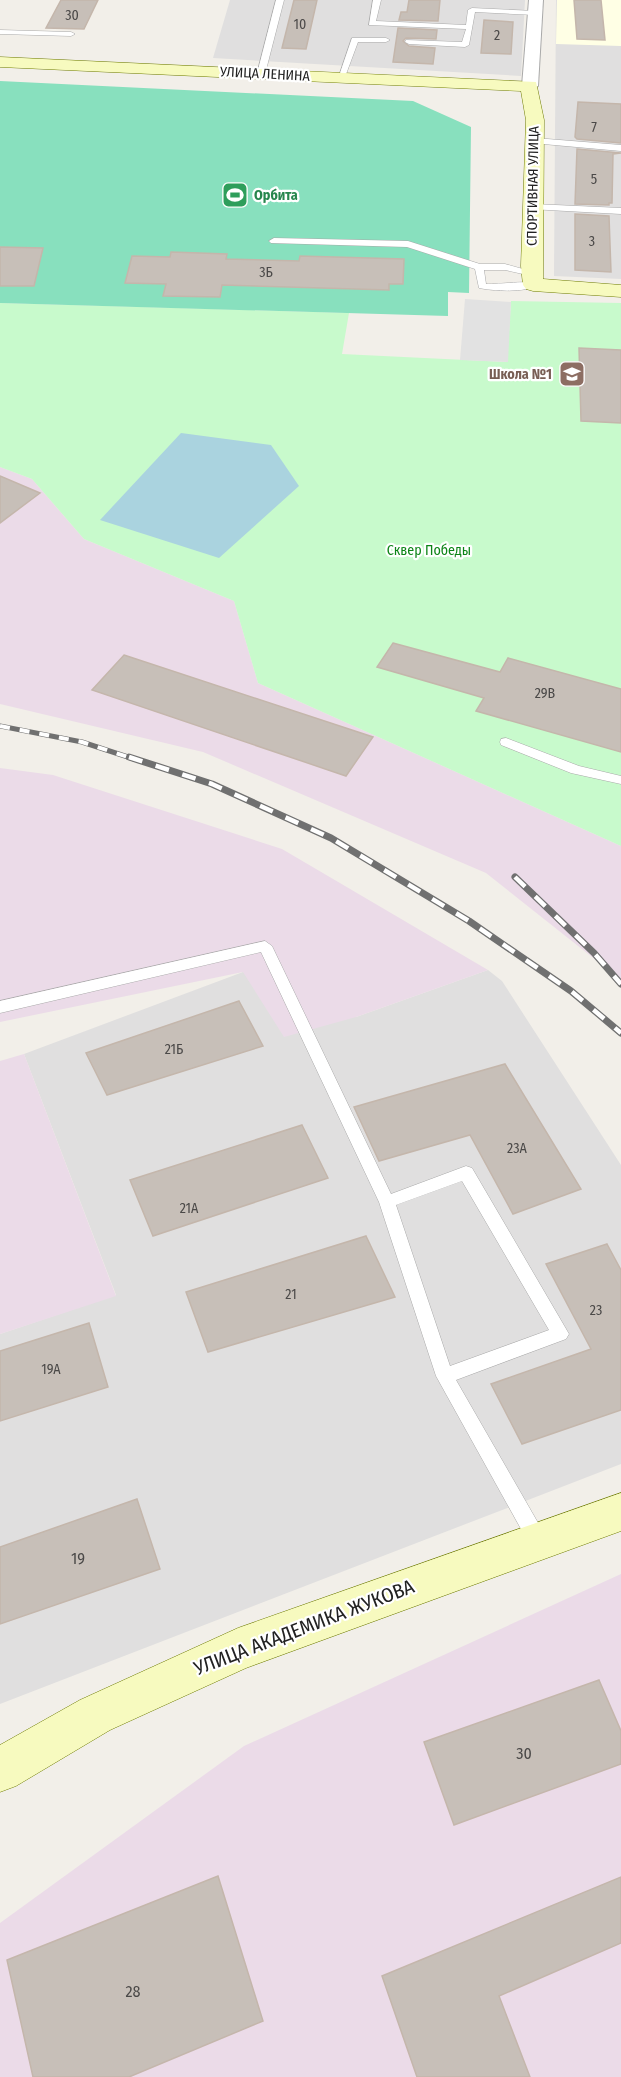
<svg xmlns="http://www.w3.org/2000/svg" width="621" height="2077" viewBox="0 0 621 2077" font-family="'Fira Sans Condensed',sans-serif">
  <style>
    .residential { fill: #e0dfdf }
    .industrial { fill: #ebdbe8 }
    .education { fill: #ffffe5 }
    .park { fill: #c8facc }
    .pitch { fill: #88e0be }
    .parking { fill: #e2e2e2 }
    .water { fill: #aad3df }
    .building { fill: #c7bfb8; stroke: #c4b6ab; stroke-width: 1.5 }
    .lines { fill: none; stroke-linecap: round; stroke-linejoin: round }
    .lane-casing { stroke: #a9a9a9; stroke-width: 1 }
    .street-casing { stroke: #a9a9a9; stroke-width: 2 }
    .secondary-casing { stroke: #707d05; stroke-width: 1 }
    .lane { fill: #fff; fill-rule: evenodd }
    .street { fill: #fff; fill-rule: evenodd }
    .secondary { fill: #f7fabf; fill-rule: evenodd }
    .rail-far1-casing { stroke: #707070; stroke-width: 5 }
    .rail-casing { stroke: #707070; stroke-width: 7 }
    .rail-far1 { stroke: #fff; stroke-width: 4; stroke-dasharray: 10; stroke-linecap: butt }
    .rail { stroke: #fff; stroke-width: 4.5; stroke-dasharray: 14; stroke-linecap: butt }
    .labels { text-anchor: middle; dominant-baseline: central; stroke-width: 4.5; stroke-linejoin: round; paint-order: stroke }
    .number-label { font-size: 14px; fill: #4b4948 }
    .far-street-label { font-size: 14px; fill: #222; stroke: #fff }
    .far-leisure-label { font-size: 14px; font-weight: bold; fill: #27864d; stroke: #fff; text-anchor: start }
    .far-education-label { font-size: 14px; font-weight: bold; fill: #785e54; stroke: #fff; text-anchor: end }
    .far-park-label { font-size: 14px; fill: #0c8416; stroke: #fff }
    .near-number-label { font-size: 16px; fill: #4b4948 }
    .near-street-label { font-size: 20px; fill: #222; stroke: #fff }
  </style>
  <rect width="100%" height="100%" fill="#f2efe9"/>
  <!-- residential -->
  <g class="residential">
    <polygon points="230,0 525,0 521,76 213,58"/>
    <polygon points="556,0 621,0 621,279 554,276"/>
    <polygon points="488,970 502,981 621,1165 621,1464 0,1704 0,1334 116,1295 24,1054 243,972 356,1017"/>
  </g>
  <!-- industrial -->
  <g class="industrial">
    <polygon points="0,467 32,479 84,539 234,601 258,683 621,846 621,980 486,873 203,752 0,704"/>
    <polygon points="0,768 53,775 282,849 488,970 356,1017 284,1037 243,972 0,1022"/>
    <polygon points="24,1054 116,1296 0,1334 0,1061"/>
    <polygon points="621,1574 621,2077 0,2077 0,1923 244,1746"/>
  </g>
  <!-- education -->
  <polygon class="education" points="557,0 621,0 621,46 556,44"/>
  <!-- park -->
  <polygon class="park" points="511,301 621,303 621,846 258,683 234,601 84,539 32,479 0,467 0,303 349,313 342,354 507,362"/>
  <!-- pitch -->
  <polygon class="pitch" points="0,81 413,101 471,127 469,293 448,292 448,316 0,303"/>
  <!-- parking -->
  <polygon class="parking" points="465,299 511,302 508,362 460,360"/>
  <!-- water -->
  <polygon class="water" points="181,433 271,445 299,486 219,558 100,520"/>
  <!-- building -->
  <g class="building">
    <polygon points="61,0 98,0 84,29 46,28"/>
    <polygon points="294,0 317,0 306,49 282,48"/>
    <polygon points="409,0 440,0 438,21 399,20 401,12 407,12"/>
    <polygon points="574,0 601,0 605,40 577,39"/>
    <polygon points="484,20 513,22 511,54 481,53"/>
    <polygon points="398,28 437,30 436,39 406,38 403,41 409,46 435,48 433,64 393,62"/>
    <polygon points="578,102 621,104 621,143 577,139 575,137"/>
    <polygon points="577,149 621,153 613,154 612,203 609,203 609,205 575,204"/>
    <polygon points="575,214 609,216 611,272 575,270"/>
    <polygon points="0,247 43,248 34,286 0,286"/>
    <polygon points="171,252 227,254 226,259 299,261 300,256 404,259 403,284 389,284 389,290 222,285 220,297 163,296 166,284 125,283 132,256 170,257"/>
    <polygon points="579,348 621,350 621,423 581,421"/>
    <polygon points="0,476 40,493 0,523"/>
    <polygon points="393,643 500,672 508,658 621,689 621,752 476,711 484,698 377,667"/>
    <polygon points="124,655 373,737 346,776 92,690"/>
    <polygon points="239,1001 263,1046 107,1095 86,1053"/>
    <polygon points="505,1064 581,1189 513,1214 470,1135 379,1161 354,1107"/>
    <polygon points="302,1125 328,1178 153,1236 130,1180"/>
    <polygon points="366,1236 395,1297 208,1352 186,1292"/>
    <polygon points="607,1244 621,1270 621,1410 522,1444 491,1384 591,1349 546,1264"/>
    <polygon points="89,1323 108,1387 0,1421 0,1351"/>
    <polygon points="137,1499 160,1569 0,1624 0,1547"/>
    <polygon points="599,1680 621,1731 621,1764 454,1825 424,1742"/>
    <polygon points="218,1876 263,2021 129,2077 33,2077 7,1960"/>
    <polygon points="621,1877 621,1943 499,1996 530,2077 417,2077 382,1976"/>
  </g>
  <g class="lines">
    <!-- lane casing -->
    <g class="lane-casing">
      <g id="lane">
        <polygon points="276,0 284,0 265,74 261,76 257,74"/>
        <polygon points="373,0 381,0 376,21 466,25 468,10 472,8 535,11 539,13 535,15 475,12 469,45 465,47 409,44 405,42 406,40 462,42 466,29 369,25"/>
        <polygon points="0,30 71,32 75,34 71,36 0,34"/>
        <polygon points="352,38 386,38 390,40 386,42 358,42 345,77 338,79"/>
        <polygon points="535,138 621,145 621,151 532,143 532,139"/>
        <polygon points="533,204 621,208 621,214 530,209 529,207"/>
        <path d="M274,238l134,3 72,23h25l32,9 -5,3 -27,-6h-21l2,14c13,1 43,-5 52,1 -12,8 -45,6 -59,3l-4,-19 -68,-22 -136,-4 -2,-2z"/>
        <polygon points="506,738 579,766 621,776 621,784 571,773 501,745 500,742 501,739"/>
        <path d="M265,941l7,5 119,248 75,-28 6,2 97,166 -3,5 -110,41 89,155 2,6 -2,6 -7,3 -7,-3 -95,-171 -57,-174 -118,-250 -261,61v-12zM462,1181l87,149 -99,36 -54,-161z"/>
      </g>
    </g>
    <!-- street casing -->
    <g class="street-casing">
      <polygon id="street" points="529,0 543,0 538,86 530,91 522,86"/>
    </g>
    <!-- secondary casing -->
    <g class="secondary-casing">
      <g id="secondary">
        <polygon points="0,57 536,82 544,120 543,279 621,285 621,297 533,291 526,289 523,285 521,266 526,120 521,91 0,67"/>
        <polygon points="621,1493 621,1531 246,1668 110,1730 16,1786 0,1792 0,1745 80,1700 238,1628"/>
      </g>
    </g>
    <!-- lane -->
    <use href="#lane" class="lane"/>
    <!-- street -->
    <use href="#street" class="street"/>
    <!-- secondary -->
    <use href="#secondary" class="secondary"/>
    <!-- rail-far1 casing -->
    <g class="rail-far1-casing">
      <polyline id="rail-far1" points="0,726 82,742 134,759"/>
    </g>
    <!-- rail casing -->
    <g class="rail-casing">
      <g id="rail">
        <polyline points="129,757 212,784 331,838 469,921 571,991 621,1033"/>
        <polyline points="515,877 594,953 621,984"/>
      </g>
    </g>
    <!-- rail-far1 -->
    <use href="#rail-far1" class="rail-far1"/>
    <!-- rail -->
    <use href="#rail" class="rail"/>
  </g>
  <!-- icons -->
  <defs>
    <g id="stadium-square" transform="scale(1.35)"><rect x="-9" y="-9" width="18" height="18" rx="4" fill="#2e9e5b" stroke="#fff"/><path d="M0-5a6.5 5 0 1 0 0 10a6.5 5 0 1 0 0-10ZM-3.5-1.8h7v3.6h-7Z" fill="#fff"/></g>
    <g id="school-square" transform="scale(1.35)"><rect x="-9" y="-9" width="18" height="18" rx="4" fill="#8d6e63" stroke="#fff"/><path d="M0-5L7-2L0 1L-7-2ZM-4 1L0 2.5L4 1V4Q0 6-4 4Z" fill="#fff"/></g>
  </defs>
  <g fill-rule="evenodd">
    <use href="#stadium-square" x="235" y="195"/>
    <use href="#school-square" x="572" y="374"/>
  </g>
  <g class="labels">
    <!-- number labels -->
    <g class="number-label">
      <text x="72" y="15">30</text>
      <text x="300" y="24">10</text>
      <text x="497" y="35">2</text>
      <text x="594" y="127">7</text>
      <text x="594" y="179">5</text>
      <text x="592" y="241">3</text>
      <text x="266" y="272">3Б</text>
      <text x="545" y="693">29В</text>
      <text x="174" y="1049">21Б</text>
      <text x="517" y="1148">23А</text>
      <text x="189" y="1208">21А</text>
      <text x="291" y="1294">21</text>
      <text x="596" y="1310">23</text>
      <text x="51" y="1369">19А</text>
    </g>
    <!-- far-street labels -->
    <g class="far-street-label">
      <text transform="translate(265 74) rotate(3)">УЛИЦА ЛЕНИНА</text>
      <text transform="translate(533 186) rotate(-89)">СПОРТИВНАЯ УЛИЦА</text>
    </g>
    <!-- far-leisure labels -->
    <g class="far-leisure-label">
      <text x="254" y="195">Орбита</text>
    </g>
    <!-- far-education labels -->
    <g class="far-education-label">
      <text x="552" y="374">Школа №1</text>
    </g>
    <!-- far-park labels -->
    <g class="far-park-label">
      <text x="429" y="550">Сквер Победы</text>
    </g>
    <!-- near-number labels -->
    <g class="near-number-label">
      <text x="78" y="1558">19</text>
      <text x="524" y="1753">30</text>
      <text x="133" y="1991">28</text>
    </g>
    <!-- near-street labels -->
    <g class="near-street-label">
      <text transform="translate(304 1627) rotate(-21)">УЛИЦА АКАДЕМИКА ЖУКОВА</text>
    </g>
  </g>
</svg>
